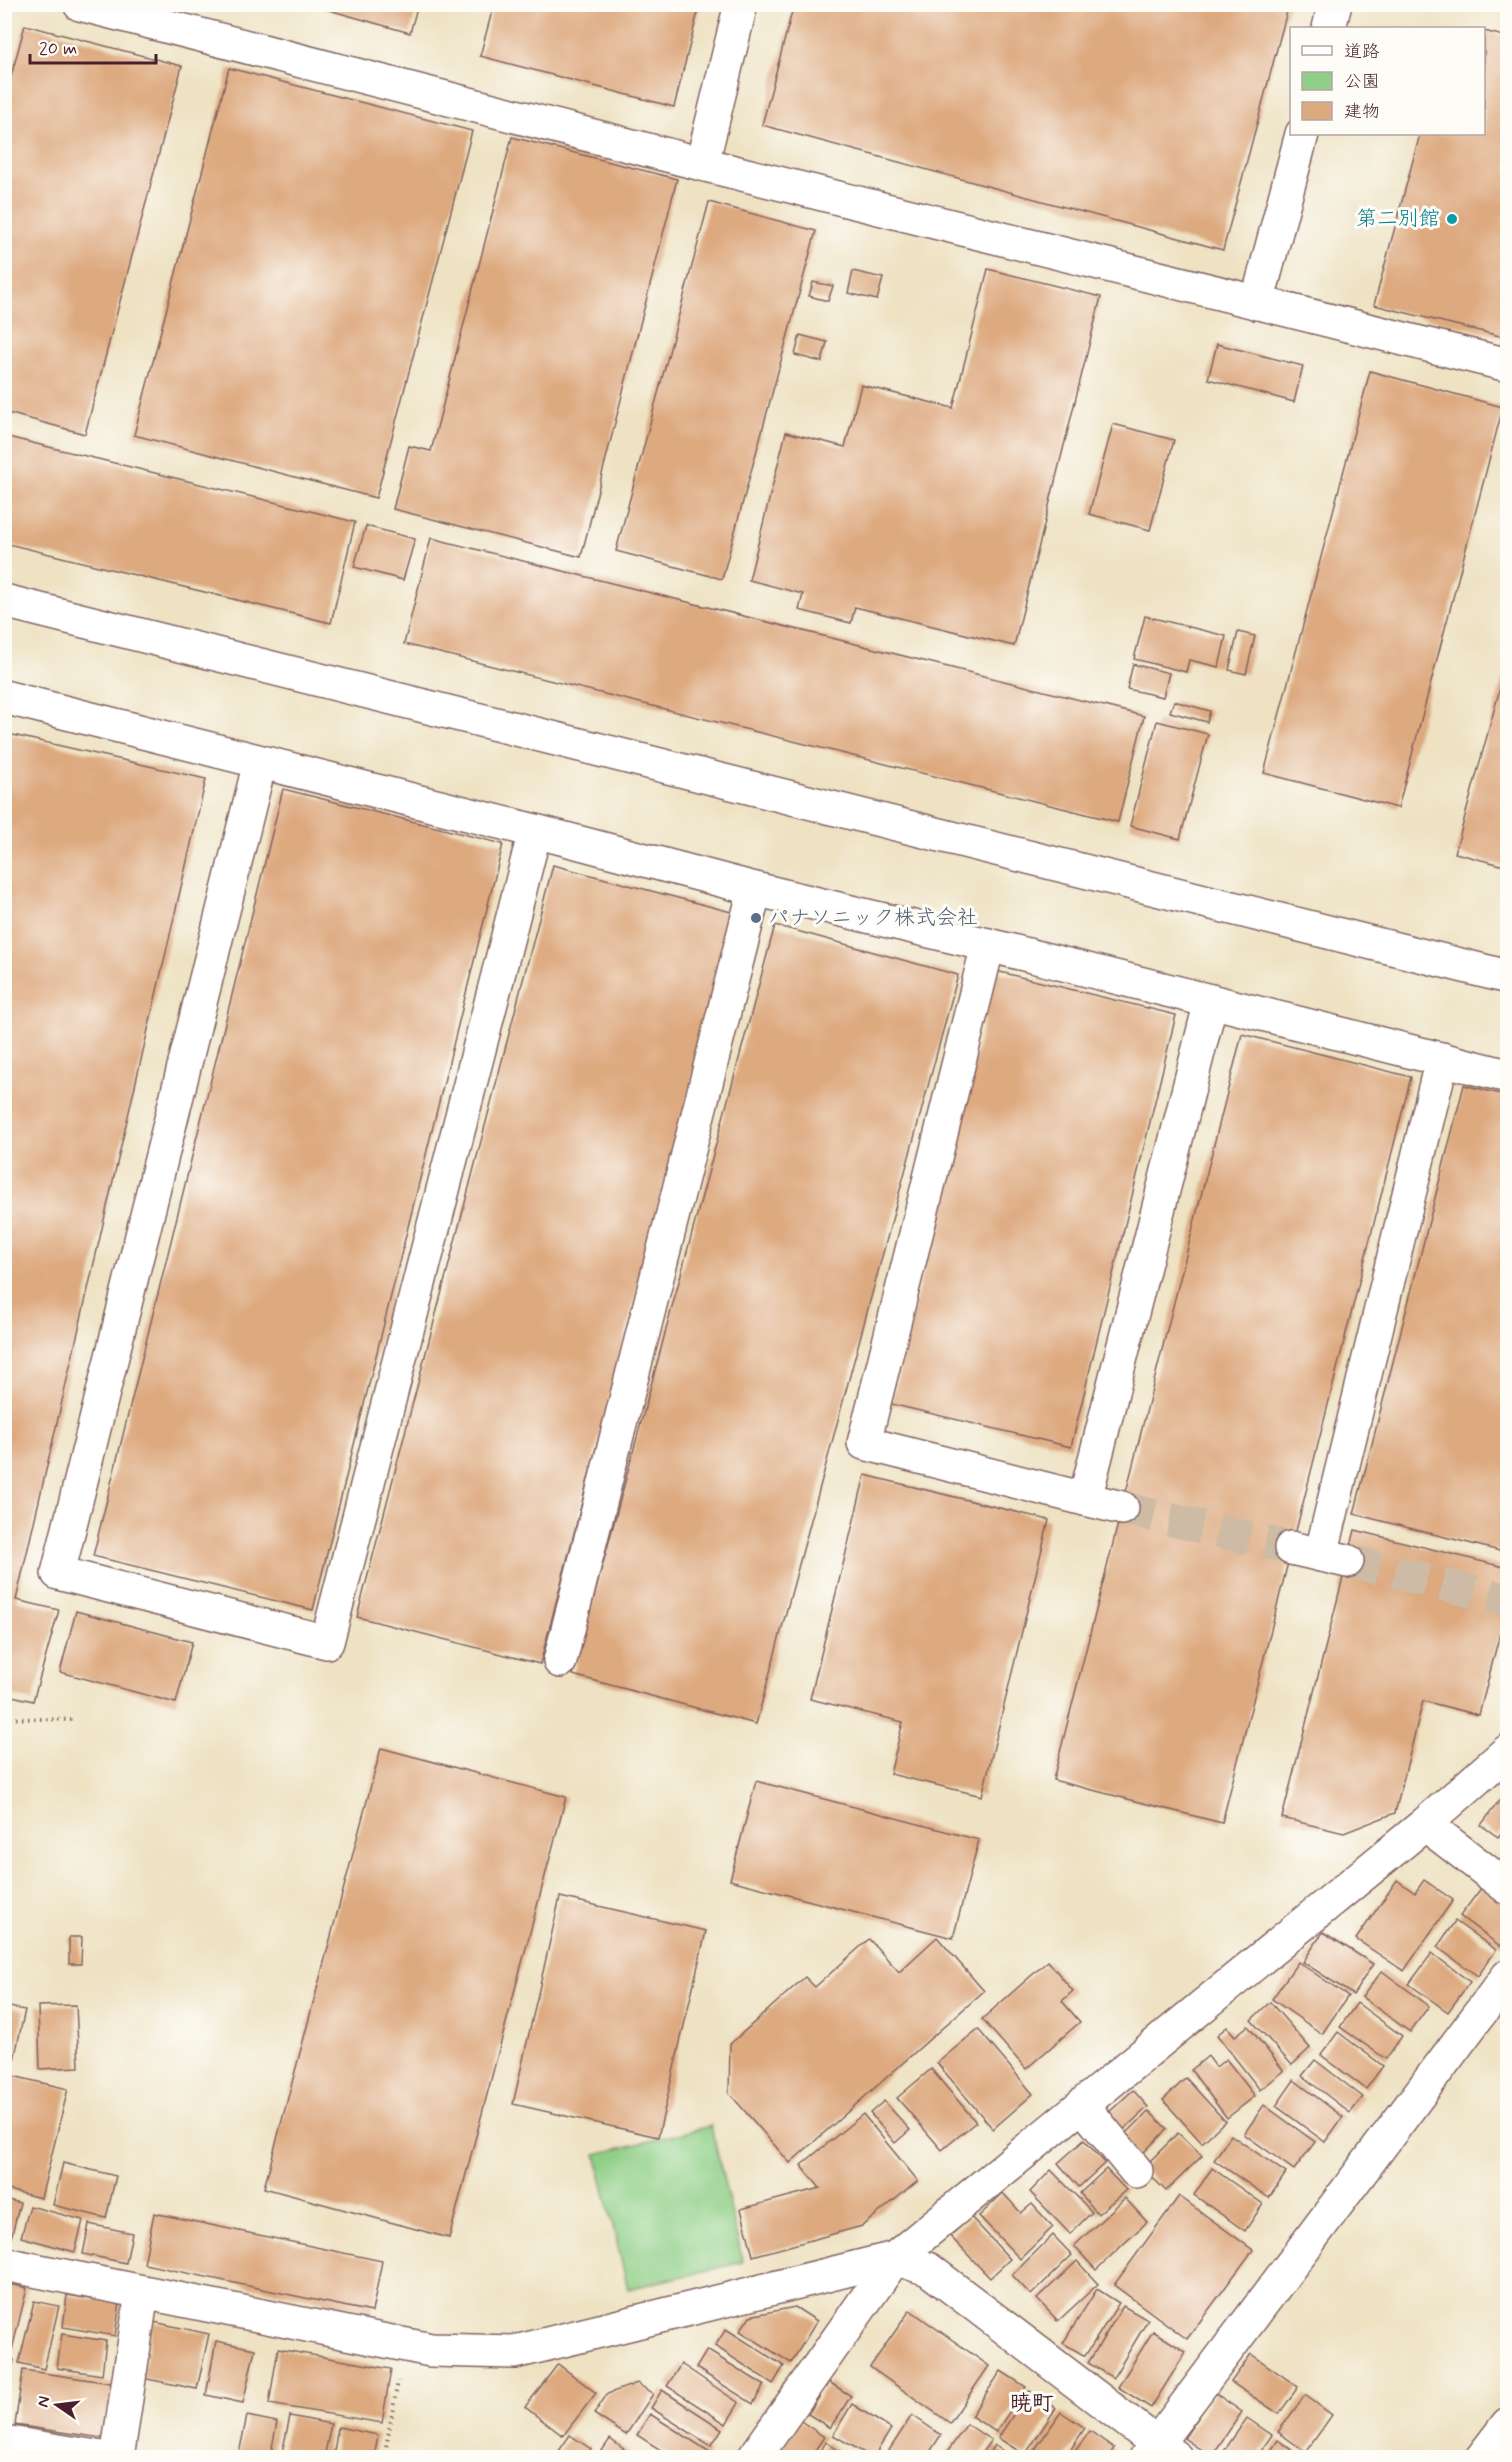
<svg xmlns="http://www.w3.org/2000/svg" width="1512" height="2462" viewBox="0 0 1512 2462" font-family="Mynerve,'Klee One',sans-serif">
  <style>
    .green { fill: #8fcf87; stroke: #6c7759; stroke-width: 1.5 }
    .building { fill: #dda97f }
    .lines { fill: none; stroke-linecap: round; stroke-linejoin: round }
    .minor-tunnel { stroke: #cdbba5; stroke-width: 33; stroke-dasharray: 33 16; stroke-linecap: butt }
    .minor-casing { stroke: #836360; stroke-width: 36 }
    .path { stroke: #836360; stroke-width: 4; stroke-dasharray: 1.5 4.5; stroke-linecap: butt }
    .minor { stroke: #fff; stroke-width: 33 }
    .culture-dot { fill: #0f9aa8; stroke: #fdfcf7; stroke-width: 2 }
    .service-dot { fill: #5c6f8a; stroke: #fdfcf7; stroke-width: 2 }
    .labels { text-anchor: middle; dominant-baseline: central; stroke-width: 6; stroke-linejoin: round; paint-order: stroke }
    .culture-label { font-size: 21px; fill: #0d838f; stroke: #fdfcf7; text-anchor: end }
    .service-label { font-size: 21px; fill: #4e5e75; stroke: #fdfcf7; text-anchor: start }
    .neighbourhood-label { font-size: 22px; font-weight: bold; fill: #4a1f2b; stroke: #fdfcf7 }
  </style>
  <rect width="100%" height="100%" fill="#fdfcf7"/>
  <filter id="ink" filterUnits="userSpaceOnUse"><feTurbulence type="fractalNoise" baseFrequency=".0167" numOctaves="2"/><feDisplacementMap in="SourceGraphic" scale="12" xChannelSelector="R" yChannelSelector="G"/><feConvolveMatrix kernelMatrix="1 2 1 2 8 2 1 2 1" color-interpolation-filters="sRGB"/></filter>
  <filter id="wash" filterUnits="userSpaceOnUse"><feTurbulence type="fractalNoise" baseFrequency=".008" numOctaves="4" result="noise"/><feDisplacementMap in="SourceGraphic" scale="24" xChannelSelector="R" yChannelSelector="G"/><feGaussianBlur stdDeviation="1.35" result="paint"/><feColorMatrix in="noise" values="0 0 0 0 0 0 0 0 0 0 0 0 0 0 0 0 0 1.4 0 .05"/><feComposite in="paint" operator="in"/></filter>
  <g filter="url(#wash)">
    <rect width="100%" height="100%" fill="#eee2c3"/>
    <!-- green -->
    <polygon class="green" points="711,2126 743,2262 628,2289 596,2154"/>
    <g id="blocks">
      <!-- building -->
      <g class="building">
        <polygon points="308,4 418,4 410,33"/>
        <polygon points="494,4 700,4 674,107 480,56"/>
        <polygon points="794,4 1289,4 1223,250 762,125"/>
        <polygon points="25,25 182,66 85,434 4,412 4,102"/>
        <polygon points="1484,31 1508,37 1508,338 1374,305 1420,134 1484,134"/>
        <polygon points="229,68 472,131 376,498 134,435"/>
        <polygon points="512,137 677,179 581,557 393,509 409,446 431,451"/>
        <polygon points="709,202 816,231 722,579 616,551"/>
        <polygon points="988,269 1101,297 1014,646 855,607 851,623 799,610 803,594 749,580 786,432 845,447 861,385 953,408"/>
        <polygon points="853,271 883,278 877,300 848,293"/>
        <polygon points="813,282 833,286 828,301 809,296"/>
        <polygon points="800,335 827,342 822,362 795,355"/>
        <polygon points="1217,344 1303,366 1294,402 1208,379"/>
        <polygon points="1370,371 1503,407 1398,808 1264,773"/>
        <polygon points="1113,424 1174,440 1150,530 1089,514"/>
        <polygon points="4,436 355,522 331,623 4,543"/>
        <polygon points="366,526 415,539 403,580 354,567"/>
        <polygon points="431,538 1144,716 1118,822 404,644"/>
        <polygon points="1145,616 1226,636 1219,667 1189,660 1186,672 1134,659"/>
        <polygon points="1238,632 1255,636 1246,674 1229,670"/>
        <polygon points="1508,659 1508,867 1455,853"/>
        <polygon points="1133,664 1169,673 1163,697 1127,689"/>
        <polygon points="1174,701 1210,711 1207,722 1170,712"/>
        <polygon points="1157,721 1208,734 1180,839 1130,826"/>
        <polygon points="4,733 206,779 16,1600 59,1610 33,1701 4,1694"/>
        <polygon points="283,789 503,844 313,1610 93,1556"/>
        <polygon points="553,865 735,913 540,1664 357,1617"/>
        <polygon points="775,925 958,975 756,1724 573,1675"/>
        <polygon points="996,971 1176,1015 1071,1447 891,1404"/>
        <polygon points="1242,1034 1411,1077 1222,1823 1053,1780"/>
        <polygon points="1464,1085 1508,1096 1508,1553 1354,1514"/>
        <polygon points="865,1475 1049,1520 982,1796 890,1774 903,1722 810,1699"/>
        <polygon points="1355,1530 1508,1568 1508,1602 1479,1715 1423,1701 1395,1813 1344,1833 1282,1818"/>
        <polygon points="76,1611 192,1642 176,1703 60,1672"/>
        <polygon points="381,1748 566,1797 449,2238 264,2188"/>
        <polygon points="756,1781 979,1840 953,1938 730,1880"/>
        <polygon points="1508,1789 1508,1824 1498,1837 1481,1825"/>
        <polygon points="1397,1880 1415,1893 1424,1880 1453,1900 1404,1971 1356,1939"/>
        <polygon points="1482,1887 1508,1905 1508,1936 1500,1946 1460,1916"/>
        <polygon points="560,1897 706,1931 658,2137 513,2104"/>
        <polygon points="1455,1921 1496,1950 1478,1976 1437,1947"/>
        <polygon points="1323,1932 1373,1964 1353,1995 1303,1962"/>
        <polygon points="69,1937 82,1937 81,1964 69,1964"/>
        <polygon points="937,1937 984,1991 790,2163 729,2093 730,2044 805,1977 815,1987 869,1939 899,1972"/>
        <polygon points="1432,1953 1470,1982 1448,2012 1409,1984"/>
        <polygon points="1048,1961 1073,1991 1062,2001 1080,2022 1026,2069 982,2019"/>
        <polygon points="1298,1962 1348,1996 1322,2034 1272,1999"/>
        <polygon points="1382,1971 1429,2006 1410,2032 1362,1997"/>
        <polygon points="1270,2002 1310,2048 1292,2065 1251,2020"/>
        <polygon points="1357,2003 1402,2036 1386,2059 1340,2027"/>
        <polygon points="76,2005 79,2067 40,2069 38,2006"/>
        <polygon points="4,2006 25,2010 13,2064 4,2062"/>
        <polygon points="1248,2026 1284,2071 1260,2090 1217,2035 1227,2027 1235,2036"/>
        <polygon points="978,2029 1033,2094 993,2129 937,2063"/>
        <polygon points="1338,2032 1383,2066 1366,2089 1321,2055"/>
        <polygon points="1208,2056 1216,2067 1226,2059 1255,2096 1227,2118 1191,2070"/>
        <polygon points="1315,2060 1363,2097 1350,2113 1302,2076"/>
        <polygon points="931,2069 976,2122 942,2150 897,2098"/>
        <polygon points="9,2075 68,2089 41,2198 4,2189 4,2093"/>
        <polygon points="1186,2078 1225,2121 1202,2143 1163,2100"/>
        <polygon points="1294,2080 1343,2117 1325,2142 1276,2106"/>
        <polygon points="1133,2090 1148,2107 1121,2132 1106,2115"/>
        <polygon points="884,2101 910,2130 895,2143 870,2113"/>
        <polygon points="1264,2105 1315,2142 1294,2170 1244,2134"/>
        <polygon points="1149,2111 1167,2129 1138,2158 1120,2140"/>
        <polygon points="863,2114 918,2181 862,2226 753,2256 741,2209 820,2188 801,2165"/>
        <polygon points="1178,2133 1202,2156 1166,2191 1143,2168"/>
        <polygon points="1231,2135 1286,2173 1269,2198 1214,2160"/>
        <polygon points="1084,2140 1105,2163 1079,2187 1058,2163"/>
        <polygon points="63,2163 116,2176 106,2218 53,2205"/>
        <polygon points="1212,2168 1263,2204 1245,2231 1194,2195"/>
        <polygon points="1106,2169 1126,2190 1098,2214 1080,2193"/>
        <polygon points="1051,2170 1092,2212 1070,2234 1030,2192"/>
        <polygon points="1003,2193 1021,2213 1032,2204 1053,2227 1020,2259 979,2216"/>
        <polygon points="1179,2196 1253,2250 1187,2339 1114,2285"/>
        <polygon points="1125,2198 1147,2222 1096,2270 1074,2246"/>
        <polygon points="4,2199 20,2203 11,2238 4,2236"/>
        <polygon points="30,2206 83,2220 75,2252 21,2237"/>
        <polygon points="154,2213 382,2261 372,2312 144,2264"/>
        <polygon points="971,2217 1010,2259 990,2278 950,2236"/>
        <polygon points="89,2224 132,2233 126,2263 83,2254"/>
        <polygon points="1053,2235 1072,2255 1031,2295 1012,2275"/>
        <polygon points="1077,2261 1098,2284 1058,2321 1037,2299"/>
        <polygon points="4,2283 27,2288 11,2354 4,2353"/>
        <polygon points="1097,2289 1119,2303 1085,2356 1063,2343"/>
        <polygon points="67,2295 120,2303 115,2336 63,2327"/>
        <polygon points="34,2301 59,2306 44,2369 19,2363"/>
        <polygon points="1123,2306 1148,2320 1113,2378 1088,2363"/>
        <polygon points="795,2307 817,2321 791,2363 740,2331 750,2316"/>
        <polygon points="910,2310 989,2366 950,2423 870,2367"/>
        <polygon points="154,2322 209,2334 197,2389 142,2378"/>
        <polygon points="726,2329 784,2366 773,2384 715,2346"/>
        <polygon points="1153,2331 1186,2352 1151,2408 1118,2387"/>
        <polygon points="62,2334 106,2341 102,2375 57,2368"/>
        <polygon points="216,2341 255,2349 243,2403 206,2395"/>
        <polygon points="278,2349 391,2369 382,2423 269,2404"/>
        <polygon points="707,2350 764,2385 753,2404 696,2368"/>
        <polygon points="1251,2354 1298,2387 1279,2414 1231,2382"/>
        <polygon points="4,2358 14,2360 5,2397 4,2397"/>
        <polygon points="558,2364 596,2393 563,2436 525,2407"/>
        <polygon points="681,2364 739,2403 726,2424 667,2386"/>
        <polygon points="23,2370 117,2384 108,2439 15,2425"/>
        <polygon points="1001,2371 1026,2387 996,2432 971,2416"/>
        <polygon points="829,2382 851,2396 830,2428 808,2414"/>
        <polygon points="637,2383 653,2394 626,2435 594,2414 607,2394"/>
        <polygon points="662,2390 722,2429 711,2446 651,2408"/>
        <polygon points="1029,2391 1056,2408 1025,2455 998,2438"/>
        <polygon points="1215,2393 1242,2412 1211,2457 1184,2438"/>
        <polygon points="1305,2395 1332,2415 1306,2452 1278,2432"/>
        <polygon points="852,2404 891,2429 873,2458 833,2435"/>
        <polygon points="1061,2412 1085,2428 1065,2458 1029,2458"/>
        <polygon points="650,2414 710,2452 706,2458 673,2458 637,2435"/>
        <polygon points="912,2415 941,2435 926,2458 884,2458"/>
        <polygon points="247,2416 277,2422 270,2458 238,2458"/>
        <polygon points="290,2416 331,2424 324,2458 281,2458"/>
        <polygon points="1247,2418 1272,2435 1256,2458 1219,2458"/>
        <polygon points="798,2419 824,2437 810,2458 770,2458"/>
        <polygon points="967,2424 991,2440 978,2458 943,2458"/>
        <polygon points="338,2427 378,2435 374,2458 333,2458"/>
        <polygon points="1090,2431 1114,2448 1108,2458 1070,2458"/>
        <polygon points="570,2435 591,2449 586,2458 554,2458"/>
        <polygon points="610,2439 636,2458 597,2458"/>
        <polygon points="1278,2440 1303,2458 1266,2458"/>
        <polygon points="826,2442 850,2458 817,2458"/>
        <polygon points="994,2445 1013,2458 986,2458"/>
      </g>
    </g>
  </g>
  <g filter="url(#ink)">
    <use href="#blocks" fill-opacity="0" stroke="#836360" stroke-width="1.5"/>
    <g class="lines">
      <!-- minor-tunnel -->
      <g class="minor-tunnel">
        <polyline points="1122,1508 1291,1548"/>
        <polyline points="1347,1561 1508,1600"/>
      </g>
      <!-- minor casing -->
      <g class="minor-casing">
        <g id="minor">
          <polyline points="80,4 702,164 1508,365"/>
          <polyline points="1329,28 1335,4"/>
          <polyline points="702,164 741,4"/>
          <polyline points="1257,303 1302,134"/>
          <polyline points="4,601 1508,977"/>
          <polyline points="4,697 535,831 755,889 988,945 1508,1076"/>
          <polyline points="260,762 58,1573 327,1642 535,831"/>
          <polyline points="988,945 864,1443 1085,1499 1211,1001"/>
          <polyline points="1085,1499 1122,1508"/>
          <polyline points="1291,1548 1347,1561"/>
          <polyline points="1321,1555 1442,1059"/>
          <polyline points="560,1661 755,889"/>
          <polyline points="1425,1824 1508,1888"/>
          <polyline points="1082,2105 1136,2171"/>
          <polyline points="4,2264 431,2350 515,2352 895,2258 928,2269 1176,2458"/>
          <polyline points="4,2442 102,2458"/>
          <polyline points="117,2458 142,2293"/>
          <polyline points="754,2458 895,2258 1425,1824 1508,1751"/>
          <polyline points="1146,2458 1508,1976"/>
          <polyline points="1482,2458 1508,2424"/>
        </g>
      </g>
      <!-- path -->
      <g class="path">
        <polyline points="4,1718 73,1720"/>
        <polyline points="384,2458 398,2381"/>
      </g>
      <!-- minor -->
      <use href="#minor" class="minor"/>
    </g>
  </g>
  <!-- markers -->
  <circle class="culture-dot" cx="1452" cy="219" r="6"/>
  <circle class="service-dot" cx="756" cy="918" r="6"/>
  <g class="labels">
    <!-- culture labels -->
    <g class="culture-label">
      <text x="1440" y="219">第二別館</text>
    </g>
    <!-- service labels -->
    <g class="service-label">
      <text x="768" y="918">パナソニック株式会社</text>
    </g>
    <!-- neighbourhood labels -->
    <g class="neighbourhood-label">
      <text x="1032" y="2404">暁町</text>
    </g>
  </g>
  <!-- margin -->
  <rect width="1512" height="2462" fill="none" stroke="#fdfcf7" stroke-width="24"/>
  <!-- legend -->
  <rect x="1290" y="27" width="195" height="108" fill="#fdfcf7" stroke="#b5a4a5" stroke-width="1.5"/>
  <rect x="1302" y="46" width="30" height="9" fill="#ffffff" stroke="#b5a4a5" stroke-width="1.5"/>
  <text x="1344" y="57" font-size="18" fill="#4a1f2b">道路</text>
  <rect x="1302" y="72" width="30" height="18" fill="#8fcf87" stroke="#b5a4a5" stroke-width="1.5"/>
  <text x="1344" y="87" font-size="18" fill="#4a1f2b">公園</text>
  <rect x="1302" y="102" width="30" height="18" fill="#dda97f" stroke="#b5a4a5" stroke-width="1.5"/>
  <text x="1344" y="117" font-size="18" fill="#4a1f2b">建物</text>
  <!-- north arrow -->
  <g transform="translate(57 2405) rotate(284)" stroke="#fdfcf7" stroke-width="4.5" paint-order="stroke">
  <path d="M0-4.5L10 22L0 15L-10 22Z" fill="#4a1f2b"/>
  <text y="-9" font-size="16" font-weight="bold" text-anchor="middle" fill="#4a1f2b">N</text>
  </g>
  <!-- scale -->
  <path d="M30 54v9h126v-9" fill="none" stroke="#4a1f2b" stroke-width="3"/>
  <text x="39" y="54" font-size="18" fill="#4a1f2b" stroke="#fdfcf7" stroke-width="4.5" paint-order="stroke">20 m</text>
</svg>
